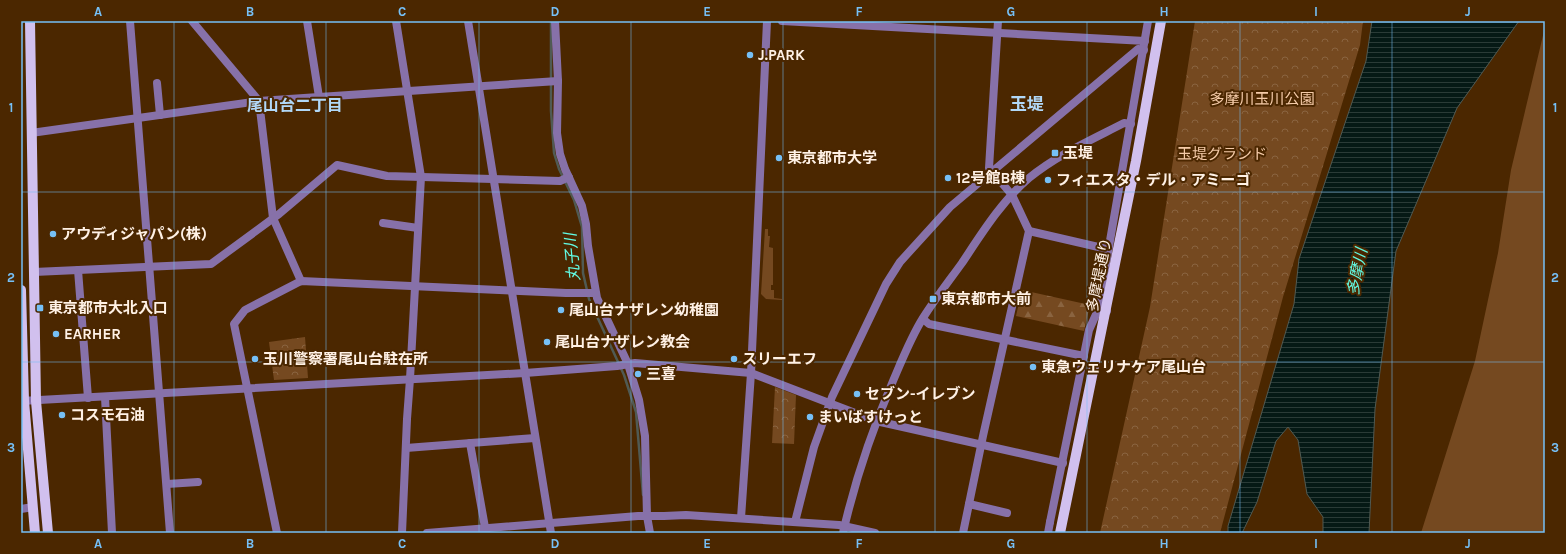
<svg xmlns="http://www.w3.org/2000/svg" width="1566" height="554" viewBox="0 0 1566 554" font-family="Karla,'Noto Sans JP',sans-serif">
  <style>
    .grass { fill: #754920 }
    .forest { fill: url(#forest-firs) }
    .park { fill: url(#park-crowns) }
    .water { fill: url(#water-rules); stroke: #505a53 }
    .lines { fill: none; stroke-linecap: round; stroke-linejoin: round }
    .stream { stroke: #505a53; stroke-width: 2.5 }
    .minor { stroke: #8771a9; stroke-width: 8 }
    .tertiary { stroke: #8771a9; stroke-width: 8 }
    .primary { stroke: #d1c0ee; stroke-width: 10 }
    .grid { fill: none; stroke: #76c0f6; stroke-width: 1; stroke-opacity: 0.55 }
    .poi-dot { fill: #76c0f6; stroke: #4b2700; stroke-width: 1.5 }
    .labels { text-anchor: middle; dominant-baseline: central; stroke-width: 4; stroke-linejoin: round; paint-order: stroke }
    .poi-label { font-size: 15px; font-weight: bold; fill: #fff1e5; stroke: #4b2700; text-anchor: start }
    .park-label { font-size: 15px; fill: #f5cba8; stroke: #4b2700 }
    .street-label { font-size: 15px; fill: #fff1e5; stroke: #4b2700 }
    .neighbourhood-label { font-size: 16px; font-weight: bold; fill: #b1d8f7; stroke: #4b2700 }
    .water-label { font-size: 16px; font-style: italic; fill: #62fbe4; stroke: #4b2700 }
    .quarter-label { font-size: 17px; font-weight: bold; fill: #b1d8f7; stroke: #4b2700 }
    .neatline { fill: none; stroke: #76c0f6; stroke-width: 1.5 }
    .grid-label { font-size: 13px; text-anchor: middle; font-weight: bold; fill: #76c0f6 }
  </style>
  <defs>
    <pattern id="forest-firs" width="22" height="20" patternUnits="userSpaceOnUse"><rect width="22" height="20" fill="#754920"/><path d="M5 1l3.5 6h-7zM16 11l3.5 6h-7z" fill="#8a6440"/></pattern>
    <pattern id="park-crowns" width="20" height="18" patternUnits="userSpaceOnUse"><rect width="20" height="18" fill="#754920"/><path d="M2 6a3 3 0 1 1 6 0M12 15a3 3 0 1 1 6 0" fill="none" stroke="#8a6440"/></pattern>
    <pattern id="water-rules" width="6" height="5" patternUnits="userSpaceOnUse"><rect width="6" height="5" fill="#051915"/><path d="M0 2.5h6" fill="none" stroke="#2a3b37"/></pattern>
  </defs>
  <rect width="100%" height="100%" fill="#4b2700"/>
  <!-- grass -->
  <g class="grass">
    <polygon points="1545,27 1545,533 1421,533 1475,361 1498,253 1511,170"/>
    <polygon points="765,229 768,229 768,236 770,236 769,247 773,248 773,285 771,285 771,290 774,290 774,298 782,299 782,300 766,299 761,294"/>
  </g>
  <!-- forest -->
  <polygon class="forest" points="1022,290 1090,305 1084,331 1016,316"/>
  <!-- park -->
  <g class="park">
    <polygon points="1195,21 1363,21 1360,45 1283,297 1220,533 1100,533 1150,307"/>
    <polygon points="305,337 308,378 274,380 269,342"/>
    <polygon points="775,387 796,395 794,444 772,443"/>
  </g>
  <!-- water -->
  <polygon class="water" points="1372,21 1519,21 1457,108 1396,251 1375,409 1369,533 1323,533 1323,517 1307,494 1298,440 1288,427 1276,441 1257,502 1242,533 1228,533 1228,526 1294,304 1299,259 1366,61"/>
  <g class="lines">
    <!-- stream -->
    <polyline class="stream" points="551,22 551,111 554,153 559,169 574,200 582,227 583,273 589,299 624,375 636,412 643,495"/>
    <!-- minor -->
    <g class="minor">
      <polyline points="130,21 170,533"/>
      <polyline points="192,21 259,101 273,218 301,281"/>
      <polyline points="307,21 319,97"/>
      <polyline points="396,21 421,177 410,379 407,419 402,533"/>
      <polyline points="468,21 551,533"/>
      <polyline points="555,21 558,81 557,133 560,154 565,169 582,206 586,224 588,246 597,298 628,364 639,400 645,436 647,516 650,533"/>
      <polyline points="782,21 1145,41"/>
      <polyline points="157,83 160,115"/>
      <polyline points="31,133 259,101 558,81"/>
      <polyline points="383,223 418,228"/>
      <polyline points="1029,231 1107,249"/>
      <polyline points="78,270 88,398"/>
      <polyline points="34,272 211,264 279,214 337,165 387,176 560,181 569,177"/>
      <polyline points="1098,310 1148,21"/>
      <polyline points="923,319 929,324 1084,356"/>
      <polyline points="105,397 112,533"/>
      <polyline points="21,401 525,373 617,366 635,363 751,373 876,421"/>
      <polyline points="470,443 486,533"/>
      <polyline points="406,448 535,438"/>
      <polyline points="167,484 198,482"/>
      <polyline points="969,504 1007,513"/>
      <polyline points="21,509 33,507"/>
      <polyline points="741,518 751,373 767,21"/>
      <polyline points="795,522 814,447 832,397 886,284 900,262 950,207 1138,49 1144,50"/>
      <polyline points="277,533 234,324 245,310 301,281 566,293 595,293"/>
      <polyline points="427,533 638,516 664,516 686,515 839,525 875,533"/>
      <polyline points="963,533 983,436 1029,231 1012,195 989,168 998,21"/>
      <polyline points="1048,533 1050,522"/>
    </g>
    <!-- tertiary -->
    <g class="tertiary">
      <polyline points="876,421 1063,463"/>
      <polyline points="1050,522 1089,330 1098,310 1107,311"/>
      <path d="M843,533c12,-53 29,-103 50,-152 9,-21 18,-44 30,-63 12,-19 26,-37 39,-55 20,-30 39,-61 67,-85 28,-23 62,-38 95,-55l7,1"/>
    </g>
    <!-- primary -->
    <g class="primary">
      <polyline points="30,21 36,401 48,533"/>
      <polyline points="21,290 24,401 35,533"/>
      <polyline points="1060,533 1136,161 1161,21"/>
    </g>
  </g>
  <!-- grid -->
  <path class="grid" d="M174,21v512M326,21v512M479,21v512M631,21v512M783,21v512M935,21v512M1087,21v512M1240,21v512M1392,21v512M21,192h1524M21,362h1524"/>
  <!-- markers -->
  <g class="poi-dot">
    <circle cx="750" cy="55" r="4"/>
    <rect x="1051" y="149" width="8" height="8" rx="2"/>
    <circle cx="779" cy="158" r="4"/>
    <circle cx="948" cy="178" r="4"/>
    <circle cx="1048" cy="180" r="4"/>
    <circle cx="53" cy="234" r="4"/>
    <rect x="929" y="295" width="8" height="8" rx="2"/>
    <rect x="36" y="304" width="8" height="8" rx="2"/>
    <circle cx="561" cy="310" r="4"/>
    <circle cx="56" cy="334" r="4"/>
    <circle cx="547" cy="342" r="4"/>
    <circle cx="255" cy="359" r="4"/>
    <circle cx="734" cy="359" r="4"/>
    <circle cx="1033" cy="367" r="4"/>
    <circle cx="638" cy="374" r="4"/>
    <circle cx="857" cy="394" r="4"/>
    <circle cx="62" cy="415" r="4"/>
    <circle cx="810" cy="417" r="4"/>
  </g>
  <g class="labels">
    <!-- poi labels -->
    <g class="poi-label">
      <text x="758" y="55">J.PARK</text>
      <text x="1063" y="153">玉堤</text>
      <text x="787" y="158">東京都市大学</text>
      <text x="956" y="178">12号館B棟</text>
      <text x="1056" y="180">フィエスタ・デル・アミーゴ</text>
      <text x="61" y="234">アウディジャパン(株)</text>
      <text x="941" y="299">東京都市大前</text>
      <text x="48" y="308">東京都市大北入口</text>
      <text x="569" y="310">尾山台ナザレン幼稚園</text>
      <text x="64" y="334">EARHER</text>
      <text x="555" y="342">尾山台ナザレン教会</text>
      <text x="263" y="359">玉川警察署尾山台駐在所</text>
      <text x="742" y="359">スリーエフ</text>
      <text x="1041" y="367">東急ウェリナケア尾山台</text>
      <text x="646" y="374">三喜</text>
      <text x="865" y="394">セブン-イレブン</text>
      <text x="70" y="415">コスモ石油</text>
      <text x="818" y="417">まいばすけっと</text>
    </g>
    <!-- park labels -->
    <g class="park-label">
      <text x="1262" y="99">多摩川玉川公園</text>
      <text x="1222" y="154">玉堤グランド</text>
    </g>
    <!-- street labels -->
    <g class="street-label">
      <text transform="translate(1099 275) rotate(-79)">多摩堤通り</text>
    </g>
    <!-- neighbourhood labels -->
    <g class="neighbourhood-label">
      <text x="295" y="105">尾山台二丁目</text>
    </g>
    <!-- water labels -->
    <g class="water-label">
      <text transform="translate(572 257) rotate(-95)">丸子川</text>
      <text transform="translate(1357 272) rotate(-79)">多摩川</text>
    </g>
    <!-- quarter labels -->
    <g class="quarter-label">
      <text x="1027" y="104">玉堤</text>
    </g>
  </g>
  <!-- border -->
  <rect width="1566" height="554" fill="none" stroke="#4b2700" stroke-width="44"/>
  <rect x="22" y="22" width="1522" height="510" class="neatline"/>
  <g class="grid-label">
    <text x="98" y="16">A</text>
    <text x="250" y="16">B</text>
    <text x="402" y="16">C</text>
    <text x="555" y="16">D</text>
    <text x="707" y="16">E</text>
    <text x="859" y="16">F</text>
    <text x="1011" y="16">G</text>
    <text x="1164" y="16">H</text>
    <text x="1316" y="16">I</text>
    <text x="1468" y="16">J</text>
    <text x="11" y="112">1</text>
    <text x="1555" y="112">1</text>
    <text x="11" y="282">2</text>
    <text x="1555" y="282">2</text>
    <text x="11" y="452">3</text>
    <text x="1555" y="452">3</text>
    <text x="98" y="548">A</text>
    <text x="250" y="548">B</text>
    <text x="402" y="548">C</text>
    <text x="555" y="548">D</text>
    <text x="707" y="548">E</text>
    <text x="859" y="548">F</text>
    <text x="1011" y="548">G</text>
    <text x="1164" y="548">H</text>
    <text x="1316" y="548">I</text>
    <text x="1468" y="548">J</text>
  </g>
</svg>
